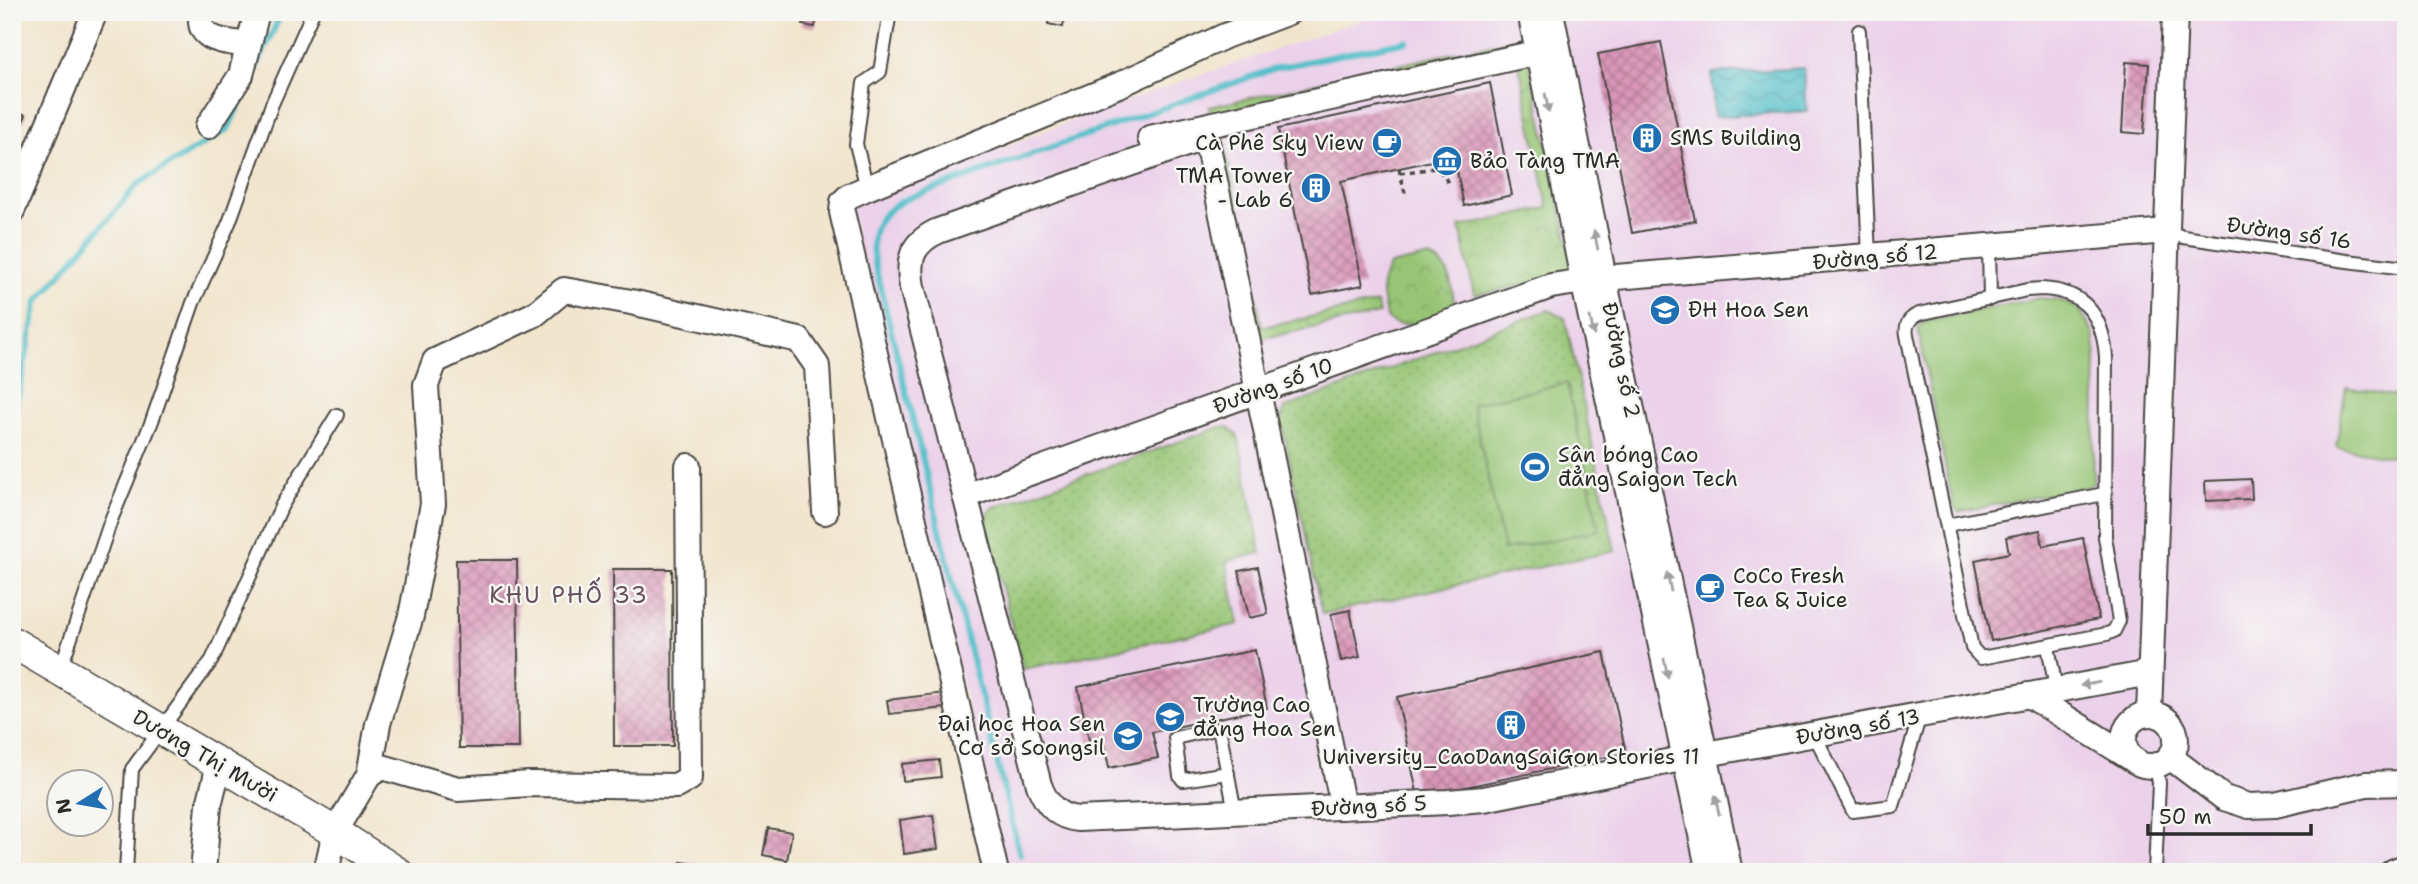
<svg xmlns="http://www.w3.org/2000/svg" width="2418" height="884" viewBox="0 0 2418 884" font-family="'Shantell Sans',sans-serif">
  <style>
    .built { fill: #ecd1ea }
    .grass { fill: url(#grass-dots); stroke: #617850; stroke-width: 2 }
    .park { fill: url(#park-crowns); stroke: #617850; stroke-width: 2 }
    .garden { fill: #97c574; stroke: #617850; stroke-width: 2 }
    .water { fill: url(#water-waves); stroke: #3e757a; stroke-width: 2 }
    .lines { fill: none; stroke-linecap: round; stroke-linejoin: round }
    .stream { stroke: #52bfc9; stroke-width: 6 }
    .building { fill: url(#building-cross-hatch) }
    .service-casing { stroke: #494743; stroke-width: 16 }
    .minor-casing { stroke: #494743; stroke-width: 28 }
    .tertiary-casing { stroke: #494743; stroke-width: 33 }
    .path { stroke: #494743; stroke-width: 3.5; stroke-dasharray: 5 5; stroke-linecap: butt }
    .service { stroke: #fff; stroke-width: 12 }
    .minor { stroke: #fff; stroke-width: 24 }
    .tertiary { stroke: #fff; stroke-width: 30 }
    .oneway { fill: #a0a0a0 }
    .labels { text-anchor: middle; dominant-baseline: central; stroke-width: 5; stroke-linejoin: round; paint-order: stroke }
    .poi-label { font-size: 21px; fill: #2b2b2b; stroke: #f6f6f2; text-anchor: start }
    .street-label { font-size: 21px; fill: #2b2b2b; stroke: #f6f6f2 }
    .neighbourhood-label { font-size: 23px; letter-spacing: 2px; fill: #68505c; stroke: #f6f6f2 }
  </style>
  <defs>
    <pattern id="grass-dots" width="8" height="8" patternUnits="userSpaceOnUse" patternTransform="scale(1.75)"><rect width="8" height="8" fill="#97c574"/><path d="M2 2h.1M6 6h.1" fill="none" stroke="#82a965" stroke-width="1.8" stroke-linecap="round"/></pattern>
    <pattern id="park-crowns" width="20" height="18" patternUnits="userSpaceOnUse" patternTransform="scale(1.75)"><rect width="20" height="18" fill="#97c574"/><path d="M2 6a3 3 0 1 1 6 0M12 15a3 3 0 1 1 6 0" fill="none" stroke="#82a965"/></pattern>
    <pattern id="water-waves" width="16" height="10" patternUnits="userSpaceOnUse" patternTransform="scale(1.75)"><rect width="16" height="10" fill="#52bfc9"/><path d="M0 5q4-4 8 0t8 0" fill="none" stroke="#449ba3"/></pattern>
    <pattern id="building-cross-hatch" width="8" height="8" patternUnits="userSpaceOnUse" patternTransform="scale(1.75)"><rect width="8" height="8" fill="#da96b8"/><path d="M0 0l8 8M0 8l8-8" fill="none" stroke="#b17b96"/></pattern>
  </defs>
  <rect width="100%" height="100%" fill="#f6f6f2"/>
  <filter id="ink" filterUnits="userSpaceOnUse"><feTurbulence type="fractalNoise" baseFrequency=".0143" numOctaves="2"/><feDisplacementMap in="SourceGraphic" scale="14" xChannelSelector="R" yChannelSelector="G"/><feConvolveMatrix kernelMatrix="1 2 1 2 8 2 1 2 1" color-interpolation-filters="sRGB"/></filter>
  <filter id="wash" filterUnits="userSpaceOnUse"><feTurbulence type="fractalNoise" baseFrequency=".00686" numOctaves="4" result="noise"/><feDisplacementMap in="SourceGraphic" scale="28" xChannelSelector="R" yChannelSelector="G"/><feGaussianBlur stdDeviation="1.57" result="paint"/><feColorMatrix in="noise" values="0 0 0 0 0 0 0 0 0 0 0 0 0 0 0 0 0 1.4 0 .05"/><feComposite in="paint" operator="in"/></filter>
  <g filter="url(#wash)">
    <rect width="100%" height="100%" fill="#f2e5ce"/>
    <!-- built -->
    <polygon class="built" points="1385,12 2406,12 2406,872 1006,872 850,207 1094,112"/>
    <!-- grass -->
    <g class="grass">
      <polygon points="1548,310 1565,318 1615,551 1322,614 1281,419 1285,408"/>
      <polygon points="1220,427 1228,427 1238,436 1261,553 1226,561 1239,624 1023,669 986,525 988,512 994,507"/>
    </g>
    <!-- park -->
    <g class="park">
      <polygon points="1524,37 1575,275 1474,295 1460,227 1548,208 1516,50 1218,112 1262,327 1377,303 1379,314 1255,340 1209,107"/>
      <path d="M1427,257c26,7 23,26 28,49l-5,10c-14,3 -55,17 -63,1 -2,-4 -3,-12 -4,-16 -3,-16 -1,-23 7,-36z"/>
    </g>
    <!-- garden -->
    <g class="garden">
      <polygon points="2039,298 2059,300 2078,308 2093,332 2096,357 2093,483 2086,487 1958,512 1953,505 1918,329 1924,322"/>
      <polygon points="1567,383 1599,530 1504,550 1472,404"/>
      <polygon points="2346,387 2406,398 2406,459 2336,447"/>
    </g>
    <!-- water -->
    <polygon class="water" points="1804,68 1807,111 1714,117 1712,73"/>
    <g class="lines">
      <!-- stream -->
      <g class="stream">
        <polyline points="12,425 37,302 138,184 228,129 282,12"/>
        <polyline points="12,769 17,872"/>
        <path d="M1020,855l-146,-594c-6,-33 5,-48 34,-63l368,-130 131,-27"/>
      </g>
    </g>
    <g id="blocks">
      <!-- building -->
      <g class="building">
        <polygon points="804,12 818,12 815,27 802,25"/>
        <polygon points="1050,12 1066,12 1063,27 1048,24"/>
        <polygon points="1661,42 1695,221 1632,233 1598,54"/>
        <polygon points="2126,62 2149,64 2144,134 2122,132"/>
        <polygon points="1490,83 1512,195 1464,206 1454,156 1341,181 1363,285 1312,295 1278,129"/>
        <polygon points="12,109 26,115 20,127 12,123"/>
        <polygon points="2251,479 2252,499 2206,501 2205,481"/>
        <polygon points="2040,530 2043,546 2083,538 2099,619 1991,641 1975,560 2009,553 2006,537"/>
        <polygon points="456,560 517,560 519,748 459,748"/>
        <polygon points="1258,567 1268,614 1249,618 1239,571"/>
        <polygon points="613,569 672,569 673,746 614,746"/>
        <polygon points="1350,610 1360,657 1341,661 1331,614"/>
        <polygon points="1255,650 1267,708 1152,732 1158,758 1109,768 1104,743 1090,745 1078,687"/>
        <polygon points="1604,652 1626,753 1418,797 1397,697"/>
        <polygon points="944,693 945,708 889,714 887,700"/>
        <polygon points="939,760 941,777 903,781 902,764"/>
        <polygon points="933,815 938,849 904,854 900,820"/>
        <polygon points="768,828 792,832 787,860 763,855"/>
        <polygon points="681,862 730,869 730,872 680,872"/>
      </g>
    </g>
  </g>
  <g filter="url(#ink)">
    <use href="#blocks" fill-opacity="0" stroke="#494743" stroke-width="2"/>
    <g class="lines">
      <!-- service casing -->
      <g class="service-casing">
        <g id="service">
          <polyline points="1859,31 1869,257"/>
          <polyline points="867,188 856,144 864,83 880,72 890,12"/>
          <polyline points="2167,231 2183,237 2347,261 2406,268"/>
          <polyline points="1989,247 1990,299"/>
          <path d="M2042,289c43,2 61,27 64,68l-1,180 14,84 -5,10 -7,3 -126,24 -9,-10 -65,-313c-2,-10 2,-17 12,-21l108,-24z"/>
          <polyline points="1947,525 2104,494"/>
          <polyline points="2048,646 2057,694"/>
          <polyline points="60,670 111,520 152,421 193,303 229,223 272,104 313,12"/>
          <polyline points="1814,734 1853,811 1893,806 1920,715"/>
          <polyline points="1228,773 1183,780 1180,776 1175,738 1214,729 1219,731 1220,733 1235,812"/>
          <polyline points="126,872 132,769 212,660 282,505 337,415"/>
          <polyline points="2155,872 2159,783 2156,765"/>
          <polyline points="2383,872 2391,866 2406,860"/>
        </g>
      </g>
      <!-- minor casing -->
      <g class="minor-casing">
        <g id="minor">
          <path d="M202,12c-7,30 24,29 45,33"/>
          <polyline points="1530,12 1583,280 1709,872"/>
          <polyline points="1551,12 1604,278 1730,872"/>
          <polyline points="208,126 241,75 257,12"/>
          <polyline points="1150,138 1553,49"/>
          <polyline points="12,211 95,12"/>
          <polyline points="965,496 1551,286 1604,278 2167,231"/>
          <polyline points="2029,695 2136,761"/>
          <polyline points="2149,714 2175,12"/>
          <circle cx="2150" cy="740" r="26"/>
          <polyline points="2170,757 2224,798 2249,806 2275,805 2366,784 2406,783"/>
          <polyline points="369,775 378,724 411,616 433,504 426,385 435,361 535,314 564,290 631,302 799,340 817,366 825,512"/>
          <path d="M1343,807l-137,-670 -268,94c-26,12 -31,28 -26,56l127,498c7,19 18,32 39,34l370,-17 36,-3 222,-45 444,-81"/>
          <polyline points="203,872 209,805 219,765"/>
          <polyline points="326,872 335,832 369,775 382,767 458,789 529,784 676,786 690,778 688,466"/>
          <polyline points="996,872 842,212 843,202 849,196 867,188 1121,84 1225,36 1289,12"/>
        </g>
      </g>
      <!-- tertiary casing -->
      <g class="tertiary-casing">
        <polyline id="tertiary" points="12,642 335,832 397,872"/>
      </g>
      <!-- path -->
      <g class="path">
        <polyline points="1399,169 1405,193"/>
        <polyline points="1400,173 1435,168 1443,174 1448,183"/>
      </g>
      <!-- service -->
      <use href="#service" class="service"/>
      <!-- minor -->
      <use href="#minor" class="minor"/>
      <!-- tertiary -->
      <use href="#tertiary" class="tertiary"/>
    </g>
    <!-- one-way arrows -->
    <defs><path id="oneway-solid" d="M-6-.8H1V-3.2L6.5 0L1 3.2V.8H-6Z" transform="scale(1.75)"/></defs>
    <g class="oneway">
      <use href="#oneway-solid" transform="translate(1547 103) rotate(79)"/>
      <use href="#oneway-solid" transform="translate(1596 240) rotate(-101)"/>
      <use href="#oneway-solid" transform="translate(1592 326) rotate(78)"/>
      <use href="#oneway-solid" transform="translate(1669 582) rotate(-102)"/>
      <use href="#oneway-solid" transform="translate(1666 668) rotate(78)"/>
      <use href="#oneway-solid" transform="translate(2090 684) rotate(170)"/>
      <use href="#oneway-solid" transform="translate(1717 805) rotate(-102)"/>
    </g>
  </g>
  <!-- icons -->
  <defs>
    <g id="building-disc" transform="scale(1.575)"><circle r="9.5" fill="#1f6fb2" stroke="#f6f6f2"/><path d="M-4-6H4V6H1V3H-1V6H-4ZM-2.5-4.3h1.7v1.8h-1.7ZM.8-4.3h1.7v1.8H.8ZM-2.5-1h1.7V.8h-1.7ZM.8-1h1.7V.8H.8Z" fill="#fff"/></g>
    <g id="cafe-disc" transform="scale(1.575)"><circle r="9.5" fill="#1f6fb2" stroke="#f6f6f2"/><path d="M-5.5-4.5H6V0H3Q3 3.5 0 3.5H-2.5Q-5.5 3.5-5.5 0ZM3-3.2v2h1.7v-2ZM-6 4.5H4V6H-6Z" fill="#fff"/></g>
    <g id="museum-disc" transform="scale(1.575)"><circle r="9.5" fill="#1f6fb2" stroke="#f6f6f2"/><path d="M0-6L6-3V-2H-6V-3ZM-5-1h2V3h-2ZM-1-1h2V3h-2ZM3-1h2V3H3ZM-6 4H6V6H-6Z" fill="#fff"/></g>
    <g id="university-disc" transform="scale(1.575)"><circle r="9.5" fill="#1f6fb2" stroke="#f6f6f2"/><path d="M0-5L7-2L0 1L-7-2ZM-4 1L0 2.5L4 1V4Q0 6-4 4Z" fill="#fff"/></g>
    <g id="stadium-disc" transform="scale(1.575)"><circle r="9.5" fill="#1f6fb2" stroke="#f6f6f2"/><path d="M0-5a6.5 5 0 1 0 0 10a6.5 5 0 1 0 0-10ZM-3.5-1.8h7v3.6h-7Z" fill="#fff"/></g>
  </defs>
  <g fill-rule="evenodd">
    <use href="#building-disc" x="1647" y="138"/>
    <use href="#cafe-disc" x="1387" y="143"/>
    <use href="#museum-disc" x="1447" y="161"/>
    <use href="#building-disc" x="1316" y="188"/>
    <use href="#university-disc" x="1665" y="310"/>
    <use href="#stadium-disc" x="1535" y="467"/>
    <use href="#cafe-disc" x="1710" y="588"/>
    <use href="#university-disc" x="1170" y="717"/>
    <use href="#building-disc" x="1511" y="725"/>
    <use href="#university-disc" x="1128" y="736"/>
  </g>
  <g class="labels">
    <!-- poi labels -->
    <g class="poi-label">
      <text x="1670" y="138">SMS Building</text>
      <text x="1364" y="143" text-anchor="end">Cà Phê Sky View</text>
      <text x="1470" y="161">Bảo Tàng TMA</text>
      <text x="1293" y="176" text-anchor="end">TMA Tower<tspan x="1293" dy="24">- Lab 6</tspan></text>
      <text x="1688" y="310">ĐH Hoa Sen</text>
      <text x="1558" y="455">Sân bóng Cao<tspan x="1558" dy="24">đẳng Saigon Tech</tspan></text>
      <text x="1733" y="576">CoCo Fresh<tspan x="1733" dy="24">Tea &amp; Juice</tspan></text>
      <text x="1193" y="705">Trường Cao<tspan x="1193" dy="24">đẳng Hoa Sen</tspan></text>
      <text x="1105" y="724" text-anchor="end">Đại học Hoa Sen<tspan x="1105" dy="24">Cơ sở Soongsil</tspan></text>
      <text x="1511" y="757" text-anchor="middle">University_CaoDangSaiGon Stories 11</text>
    </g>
    <!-- street labels -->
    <g class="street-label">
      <text transform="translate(2289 233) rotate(8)">Đường số 16</text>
      <text transform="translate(1875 257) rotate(-5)">Đường số 12</text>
      <text transform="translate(1621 360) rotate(78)">Đường số 2</text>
      <text transform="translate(1273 386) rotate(-20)">Đường số 10</text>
      <text transform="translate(1858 727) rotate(-10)">Đường số 13</text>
      <text transform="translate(205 756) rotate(30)">Dương Thị Mười</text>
      <text transform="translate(1369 806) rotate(-3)">Đường số 5</text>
    </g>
    <!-- neighbourhood labels -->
    <g class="neighbourhood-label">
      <text x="569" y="595">KHU PHỐ 33</text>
    </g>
  </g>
  <!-- margin -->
  <rect width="2418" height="884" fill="none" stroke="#f6f6f2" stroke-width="42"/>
  <!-- north arrow -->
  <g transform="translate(80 803) rotate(259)"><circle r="33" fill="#f6f6f2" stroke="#a5a5a2" stroke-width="2"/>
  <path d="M0-5L12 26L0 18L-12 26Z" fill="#1f6fb2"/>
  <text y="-10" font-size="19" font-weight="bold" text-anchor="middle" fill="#2b2b2b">N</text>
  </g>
  <!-- scale -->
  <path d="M2148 824v10h163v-10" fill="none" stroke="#2b2b2b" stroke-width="3.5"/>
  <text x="2159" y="824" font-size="21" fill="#2b2b2b" stroke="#f6f6f2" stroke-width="5" paint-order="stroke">50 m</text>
</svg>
